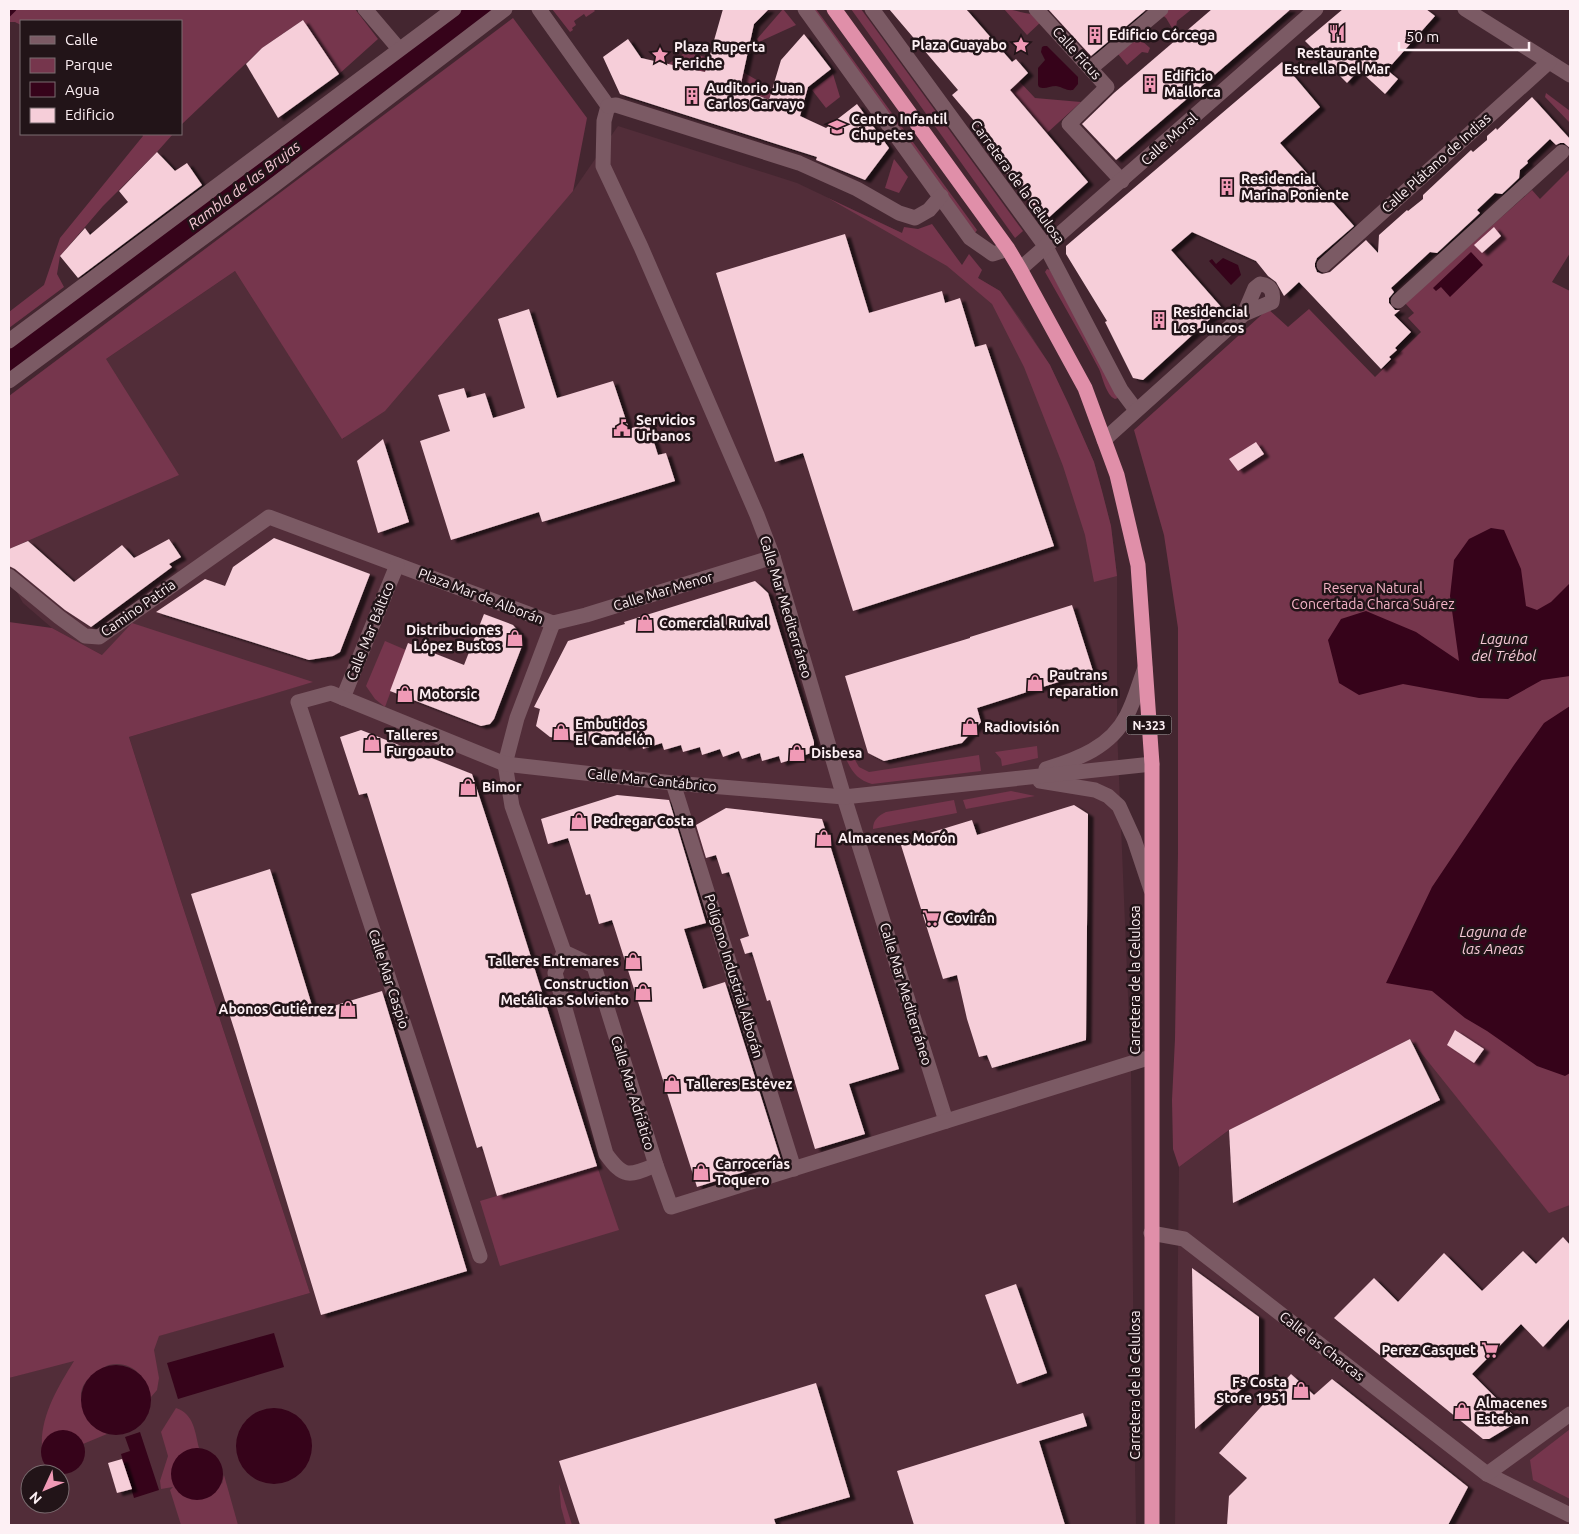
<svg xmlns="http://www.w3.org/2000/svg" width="1579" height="1534" viewBox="0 0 1579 1534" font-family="Ubuntu,sans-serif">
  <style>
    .built { fill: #522d39; fill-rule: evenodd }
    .green { fill: #76364d }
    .water { fill: #36031a }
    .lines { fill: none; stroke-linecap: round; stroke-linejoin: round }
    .stream { stroke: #36031a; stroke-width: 5 }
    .building { fill: #f6ced9; filter: url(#shadow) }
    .minor { stroke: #7b5a64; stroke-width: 15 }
    .highway { stroke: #e08fa9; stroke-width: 15 }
    .labels { text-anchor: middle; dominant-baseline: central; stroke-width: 5; stroke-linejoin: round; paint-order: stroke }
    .shield { fill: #221418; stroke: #bbaeb2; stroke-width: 1 }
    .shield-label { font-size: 12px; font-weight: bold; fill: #fdf0f4 }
    .poi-label { font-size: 14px; font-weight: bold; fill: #fdf0f4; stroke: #221418; text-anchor: start }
    .street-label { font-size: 14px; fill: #fdf0f4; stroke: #221418 }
    .park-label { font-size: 14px; fill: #f5b4c7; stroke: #221418 }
    .water-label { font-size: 15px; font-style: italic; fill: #f6c9d6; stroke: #221418 }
  </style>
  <defs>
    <filter id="shadow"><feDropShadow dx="5.5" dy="3" stdDeviation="1" flood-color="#0009"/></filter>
  </defs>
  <rect width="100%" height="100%" fill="#442630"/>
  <!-- built -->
  <g class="built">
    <path d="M618,126l179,57 105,50 98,58 22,30 28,44 44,97 17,64 6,50v153l14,340 3,334 2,122h-1127v-147l301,-85 -130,-395 -51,-161 183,-55 -210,-27 -50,-27 -29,-25 -14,-25v-29l19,-8 78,-182 129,-88 108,168 230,-248zM30,1474h30v30h-30z"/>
    <polygon points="1410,1039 1549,1212 1570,1205 1570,1429 1530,1461 1570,1499 1570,1525 1175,1525 1179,1167 1229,1130"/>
  </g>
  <!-- green -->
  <g class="green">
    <polygon points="9,9 355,9 378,39 339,74 303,20 262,48 181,125 181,21 21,21 21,25 15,22 9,22"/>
    <polygon points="552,9 593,9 595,11 586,17 584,14 574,21 576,25 572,28 573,30 570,32"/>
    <polygon points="783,9 796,25 759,42 757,39"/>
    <polygon points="811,9 816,9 977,230 975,233"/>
    <polygon points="851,9 861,9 1023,231 1015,238"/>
    <path d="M1004,9c11,0 19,5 31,5l7,7 -15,14z"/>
    <polygon points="1170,9 1192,9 1177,21 1176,27 1172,28 1166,18 1161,14"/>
    <polygon points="513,18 587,118 573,191 385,411 342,439 235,271 106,359 179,475 9,549 9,396"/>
    <polygon points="1138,34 1142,41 1150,48 1148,53 1142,52 1127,65 1118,54"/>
    <polygon points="686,52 709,58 705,72 668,64"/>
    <polygon points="743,72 772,89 769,100 740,88"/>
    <polygon points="833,74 840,97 826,108 812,90"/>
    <polygon points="998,76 1019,81 1035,98 1081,102 1047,133"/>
    <polygon points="1546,93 1570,111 1570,123 1545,97"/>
    <polygon points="142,134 173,134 157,152 103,206 60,256 57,274 64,287 9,328 9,312 44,285 60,238 143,136"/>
    <polygon points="894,159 908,177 899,193 885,188"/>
    <polygon points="1570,169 1570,253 1552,282 1570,291 1570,1205 1549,1213 1410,1039 1229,1130 1179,1167 1173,1149 1172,1100 1175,1039 1178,853 1178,628 1164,535 1134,430 1268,309 1288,327 1309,309 1375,377 1421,332 1408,318 1414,313 1405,303 1532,190 1540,199"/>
    <polygon points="828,198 902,233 904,227 918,229 932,224 962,265 969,254 982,270 978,278 1000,291 1050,365 1069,405 1094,462 1102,491 1111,526 1117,576 1094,582 1085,535 1063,466 1024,367 992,304 947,266"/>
    <path d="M1047,269l3,1 68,128 -3,1c-9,-4 -12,-21 -16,-30 -17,-33 -36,-65 -54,-97z"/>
    <path d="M9,622l43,6 50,27 30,-32 181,59 -184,55 51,161 130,395 -151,43 -5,14 5,28 -2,12 -6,7c-5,-20 -19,-37 -42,-32 -4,1 -9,5 -13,8 -9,5 -16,14 -15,25 0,5 5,12 8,17 6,12 6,14 18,19l-24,10 -2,-5 -37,2 -2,7c-2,-32 16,-61 32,-87l-65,17z"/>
    <polygon points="385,641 406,650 385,707 375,699 366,686"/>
    <polygon points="1037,746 1038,758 1002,766 1001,759 995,752"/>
    <path d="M979,755l2,16 -109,13c-13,-4 -19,-10 -25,-23l8,-1 4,7 10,5z"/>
    <polygon points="1011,791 1035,796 966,809 963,800"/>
    <path d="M954,800l3,13 -84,16c0,-9 5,-13 13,-17z"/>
    <polygon points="597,1166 619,1230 500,1266 480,1201"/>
    <path d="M176,1408c18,6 19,24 23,40h-4l27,36 2,-9 14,50h-57l-11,-35 3,-3 -12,2 -1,-8 8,-25 -7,-24z"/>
    <polygon points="1570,1429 1570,1499 1533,1480 1530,1460"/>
    <polygon points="559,1484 572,1525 566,1525 561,1507"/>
  </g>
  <!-- water -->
  <g class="water">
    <polygon points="462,9 495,9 9,376 9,349"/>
    <path d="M1044,46h3l31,31v7l-5,6c-7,1 -10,-3 -17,-4 -7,0 -11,4 -17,1l-1,-2v-17l7,-8 -4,-8 1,-5z"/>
    <polygon points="1471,252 1483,265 1450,297 1441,287 1436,291 1433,288"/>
    <polygon points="1223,258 1238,265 1241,275 1231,285 1209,261 1212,259 1216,264"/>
    <polygon points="1491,528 1504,530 1521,569 1526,606 1537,610 1551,602 1570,583 1570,676 1542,680 1508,699 1479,698 1403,684 1359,695 1339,683 1328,640 1341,619 1366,611 1416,632 1459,661 1450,596 1454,560 1469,539"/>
    <polygon points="1570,706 1570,1073 1565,1076 1537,1066 1487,1031 1465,1018 1432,991 1386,983 1432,887 1514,765 1544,723"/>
    <polygon points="274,1333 284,1367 178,1399 167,1363"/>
    <circle cx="116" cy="1400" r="35"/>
    <circle cx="274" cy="1446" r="38"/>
    <circle cx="63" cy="1452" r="22"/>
    <polygon points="140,1432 159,1490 134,1498 121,1454 130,1451 125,1437"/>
    <circle cx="197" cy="1474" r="26"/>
  </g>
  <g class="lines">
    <!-- stream -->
    <polyline class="stream" points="9,14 14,9"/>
  </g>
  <!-- building -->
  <g class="building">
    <polygon points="723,9 769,9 754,24 740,88 769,100 781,60 804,34 831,69 808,87 800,116 826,128 857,104 889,148 865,180 816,160 817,157 620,94 603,57 628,39 641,58 705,72"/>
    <polygon points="889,9 966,9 1012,62 1016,59 1028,73 1010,90 1088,182 1045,221 992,155 999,150 952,95 958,90"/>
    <polygon points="1048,9 1147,9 1091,56"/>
    <polygon points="1212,9 1291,9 1116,160 1082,124 1114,93"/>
    <polygon points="1343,9 1426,9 1435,16 1387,70 1398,79 1385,94 1359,70 1347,83 1305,41"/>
    <polygon points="303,20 339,74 278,118 246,64 262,48"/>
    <polygon points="1282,62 1320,107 1280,143 1354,226 1317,258 1315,263 1315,267 1317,272 1322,274 1330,272 1366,240 1378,253 1379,235 1407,210 1408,211 1423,199 1423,195 1471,150 1473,152 1487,140 1487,136 1496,128 1497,130 1532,97 1570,139 1570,148 1564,143 1560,143 1556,145 1550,139 1527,161 1528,163 1520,170 1519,178 1502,194 1495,193 1477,210 1480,213 1437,253 1430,252 1391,288 1394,292 1389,298 1389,303 1395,310 1400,310 1394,315 1411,332 1395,348 1397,350 1389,357 1391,359 1381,369 1299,282 1284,296 1276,282 1268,276 1256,261 1192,232 1171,250 1222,308 1143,380 1133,378 1105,322 1107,321 1066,254 1066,246"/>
    <polygon points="157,152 175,171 187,163 202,185 78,278 60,256 85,228 90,235 128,202 119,191"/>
    <polygon points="1494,227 1501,236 1482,253 1474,245"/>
    <polygon points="845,234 869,313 942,291 945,303 960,298 975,347 986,344 1054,546 853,611 803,453 775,462 716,273"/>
    <polygon points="529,309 557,398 613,381 629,429 648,423 658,455 666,453 675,481 542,522 539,512 451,540 420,441 450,431 438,395 464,388 467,398 485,393 493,418 525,408 498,319"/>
    <polygon points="383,439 409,522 378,533 357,461"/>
    <polygon points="1256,442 1264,454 1238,471 1229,459"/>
    <polygon points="274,538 370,574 340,652 333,656 309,660 156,612 205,579 225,586 233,567"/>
    <polygon points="169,539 181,557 169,564 172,567 91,627 65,610 15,569 9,566 9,549 28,541 74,582 122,545 134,558"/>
    <polygon points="755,581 768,593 814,742 814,752 781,763 779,756 762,761 760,753 742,759 739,751 723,757 720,749 702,755 700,747 683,752 681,745 664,750 662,743 643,749 641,741 624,747 621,739 604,745 602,737 585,742 550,737 536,726 540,709 534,707 568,641 625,624 624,622"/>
    <polygon points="1072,605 1093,671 977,708 981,722 962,743 884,761 868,753 845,676 970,638 970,637"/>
    <polygon points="484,614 513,625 522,636 522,646 494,719 490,724 481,726 390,691 408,643 464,665"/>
    <polygon points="361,730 472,774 506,878 597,1166 497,1196 482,1146 477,1148 367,793 359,795 340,737"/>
    <polygon points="617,795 669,800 706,923 684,929 703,989 725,982 781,1160 697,1187 612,920 599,924 590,894 586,895 568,838 548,844 541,819"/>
    <polygon points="1074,805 1088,814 1086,1040 992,1068 987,1055 979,1057 967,1019 957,975 943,979 900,842 972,820 977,835"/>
    <polygon points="726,808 822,819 899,1069 849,1084 865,1134 815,1149 770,1000 767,1001 752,952 745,954 740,939 749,936 729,872 722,874 716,855 706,858 696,825"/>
    <polygon points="270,869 314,1012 382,991 467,1271 321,1315 236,1035 191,894"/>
    <polygon points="1455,1030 1484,1049 1474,1063 1447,1045"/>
    <polygon points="1410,1039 1440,1100 1233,1203 1229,1130"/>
    <polygon points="1563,1237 1570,1245 1570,1318 1543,1347 1521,1324 1472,1374 1519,1421 1489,1439 1483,1439 1334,1318 1374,1278 1398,1302 1444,1253 1482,1291 1523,1251 1536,1264"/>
    <polygon points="1192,1268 1259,1317 1259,1374 1195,1429"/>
    <polygon points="1016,1284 1047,1373 1017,1384 985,1295"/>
    <polygon points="1291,1374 1314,1395 1332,1379 1468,1487 1448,1525 1227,1525 1229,1496 1247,1478 1219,1453"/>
    <polygon points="816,1383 850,1497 774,1519 776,1525 580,1525 559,1461"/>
    <polygon points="1083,1413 1087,1426 1039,1441 1065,1525 914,1525 897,1471"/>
    <polygon points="122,1459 132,1489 117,1493 108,1463"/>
  </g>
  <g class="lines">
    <!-- minor -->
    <g class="minor">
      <polyline points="365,9 399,49"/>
      <polyline points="539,9 608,106"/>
      <polyline points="805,9 970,238 993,254 1008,249"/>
      <polyline points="872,9 1046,247 1121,390 1136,410"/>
      <polyline points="1036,9 1107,87 1069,124 1122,181"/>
      <polyline points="1465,9 1570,75"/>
      <polyline points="1091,68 1161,9"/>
      <polyline points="608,106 604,121 603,166 641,247 757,515 773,557 844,797 946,1121"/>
      <polyline points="608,106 616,105 799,163 857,189 899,213 915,218 929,210 941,196"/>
      <polyline points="1324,265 1549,62"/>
      <polyline points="1020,269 1316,9"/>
      <polyline points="1398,301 1562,152"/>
      <polyline points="9,341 454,9"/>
      <polyline points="9,381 269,189 505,9"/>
      <path d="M1104,440l140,-126 28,-12c2,-10 -1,-17 -12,-18l-5,4 -11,26"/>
      <polyline points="9,576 59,617 85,636 99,637 269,517 553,623"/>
      <path d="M553,623l-36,95 -12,46 7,42 52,146 -9,21 51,181c18,25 23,22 50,11"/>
      <polyline points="553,623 586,615 773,557"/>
      <polyline points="343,698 397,565"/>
      <path d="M1046,769c32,-10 65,-22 81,-54 8,-15 12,-32 18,-47"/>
      <polyline points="1040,781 1095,790 1108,796 1119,806 1134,839 1151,890"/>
      <polyline points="673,783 794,1169"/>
      <polyline points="564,952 594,966 656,1165 671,1207 1151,1057"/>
      <polyline points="1151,1233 1184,1239 1487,1474 1570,1515"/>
      <polyline points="480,1256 298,702 331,693 505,764 673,783 844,797 1152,764"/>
      <polyline points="1487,1474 1570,1414"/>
    </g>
    <!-- highway -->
    <polyline class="highway" points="834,9 1008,249 1020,269 1085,388 1117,475 1138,565 1152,764 1152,1525"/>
  </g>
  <!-- icons -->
  <defs>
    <g id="restaurant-bare" transform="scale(1.35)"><path d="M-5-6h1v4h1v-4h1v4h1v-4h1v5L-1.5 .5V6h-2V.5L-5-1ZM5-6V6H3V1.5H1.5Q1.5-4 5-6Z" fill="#f09ab6" stroke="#221418" stroke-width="2.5" paint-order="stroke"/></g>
    <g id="building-bare" transform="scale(1.35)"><path d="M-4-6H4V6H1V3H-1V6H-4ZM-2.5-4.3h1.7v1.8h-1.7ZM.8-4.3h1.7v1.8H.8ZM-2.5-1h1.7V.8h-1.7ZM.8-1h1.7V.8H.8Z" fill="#f09ab6" stroke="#221418" stroke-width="2.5" paint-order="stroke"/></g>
    <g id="sight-bare" transform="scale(1.35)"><path d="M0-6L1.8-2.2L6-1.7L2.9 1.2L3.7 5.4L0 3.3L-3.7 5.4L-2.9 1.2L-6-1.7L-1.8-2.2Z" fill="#f09ab6" stroke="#221418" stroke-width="2.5" paint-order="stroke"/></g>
    <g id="school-bare" transform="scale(1.35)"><path d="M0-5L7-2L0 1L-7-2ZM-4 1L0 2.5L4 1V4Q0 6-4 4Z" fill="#f09ab6" stroke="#221418" stroke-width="2.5" paint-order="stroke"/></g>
    <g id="civic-bare" transform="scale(1.35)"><path d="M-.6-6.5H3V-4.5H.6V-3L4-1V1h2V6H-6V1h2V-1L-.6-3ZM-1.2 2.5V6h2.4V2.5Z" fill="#f09ab6" stroke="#221418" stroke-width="2.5" paint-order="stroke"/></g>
    <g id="shop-bare" transform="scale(1.35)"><path d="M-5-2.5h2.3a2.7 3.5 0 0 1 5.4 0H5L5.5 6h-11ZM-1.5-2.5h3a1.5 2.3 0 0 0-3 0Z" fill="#f09ab6" stroke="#221418" stroke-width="2.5" paint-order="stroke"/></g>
    <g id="supermarket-bare" transform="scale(1.35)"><path d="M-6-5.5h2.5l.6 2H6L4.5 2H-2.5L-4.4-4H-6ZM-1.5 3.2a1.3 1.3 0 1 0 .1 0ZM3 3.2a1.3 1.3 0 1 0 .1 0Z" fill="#f09ab6" stroke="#221418" stroke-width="2.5" paint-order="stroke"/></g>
  </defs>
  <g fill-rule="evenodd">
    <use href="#restaurant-bare" x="1337" y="33"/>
    <use href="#building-bare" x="1095" y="35"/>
    <use href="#sight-bare" x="1021" y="45"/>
    <use href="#sight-bare" x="660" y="55"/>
    <use href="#building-bare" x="1150" y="84"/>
    <use href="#building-bare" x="692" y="96"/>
    <use href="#school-bare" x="837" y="127"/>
    <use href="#building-bare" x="1227" y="187"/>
    <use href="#building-bare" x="1159" y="320"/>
    <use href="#civic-bare" x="622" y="428"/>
    <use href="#shop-bare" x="645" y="623"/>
    <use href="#shop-bare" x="515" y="638"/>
    <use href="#shop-bare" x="1035" y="683"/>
    <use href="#shop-bare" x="405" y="694"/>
    <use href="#shop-bare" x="970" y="727"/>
    <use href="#shop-bare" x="561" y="732"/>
    <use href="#shop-bare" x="372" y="743"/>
    <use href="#shop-bare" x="797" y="753"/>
    <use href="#shop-bare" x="468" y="787"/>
    <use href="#shop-bare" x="579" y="821"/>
    <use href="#shop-bare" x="824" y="838"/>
    <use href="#supermarket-bare" x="931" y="918"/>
    <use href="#shop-bare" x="633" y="961"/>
    <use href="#shop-bare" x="643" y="992"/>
    <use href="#shop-bare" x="348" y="1009"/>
    <use href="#shop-bare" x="672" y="1084"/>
    <use href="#shop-bare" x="701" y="1172"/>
    <use href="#supermarket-bare" x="1490" y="1350"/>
    <use href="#shop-bare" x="1301" y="1390"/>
    <use href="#shop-bare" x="1462" y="1411"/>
  </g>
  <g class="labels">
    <!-- shield labels -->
    <rect class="shield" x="1126.5" y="715.5" width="45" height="19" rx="4"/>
    <g class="shield-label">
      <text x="1149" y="725">N-323</text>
    </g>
    <!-- poi labels -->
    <g class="poi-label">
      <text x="1109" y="35">Edificio Córcega</text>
      <text x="1007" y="45" text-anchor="end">Plaza Guayabo</text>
      <text x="674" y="47">Plaza Ruperta<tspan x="674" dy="16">Feriche</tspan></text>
      <text x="1337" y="53" text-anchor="middle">Restaurante<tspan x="1337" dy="16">Estrella Del Mar</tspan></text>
      <text x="1164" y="76">Edificio<tspan x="1164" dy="16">Mallorca</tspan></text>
      <text x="706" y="88">Auditorio Juan<tspan x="706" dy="16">Carlos Garvayo</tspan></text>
      <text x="851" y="119">Centro Infantil<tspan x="851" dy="16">Chupetes</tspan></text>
      <text x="1241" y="179">Residencial<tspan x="1241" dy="16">Marina Poniente</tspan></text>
      <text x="1173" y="312">Residencial<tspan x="1173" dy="16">Los Juncos</tspan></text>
      <text x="636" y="420">Servicios<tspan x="636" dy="16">Urbanos</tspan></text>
      <text x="659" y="623">Comercial Ruival</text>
      <text x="501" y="630" text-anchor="end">Distribuciones<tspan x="501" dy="16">López Bustos</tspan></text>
      <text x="1049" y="675">Pautrans<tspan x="1049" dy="16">reparation</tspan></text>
      <text x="419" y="694">Motorsic</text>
      <text x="575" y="724">Embutidos<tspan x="575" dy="16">El Candelón</tspan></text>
      <text x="984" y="727">Radiovisión</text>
      <text x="386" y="735">Talleres<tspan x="386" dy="16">Furgoauto</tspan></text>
      <text x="811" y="753">Disbesa</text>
      <text x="482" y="787">Bimor</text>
      <text x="593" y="821">Pedregar Costa</text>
      <text x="838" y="838">Almacenes Morón</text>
      <text x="945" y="918">Covirán</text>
      <text x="619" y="961" text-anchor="end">Talleres Entremares</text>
      <text x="629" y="984" text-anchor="end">Construction<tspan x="629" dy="16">Metálicas Solviento</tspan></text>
      <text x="334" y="1009" text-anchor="end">Abonos Gutiérrez</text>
      <text x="686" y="1084">Talleres Estévez</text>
      <text x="715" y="1164">Carrocerías<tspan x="715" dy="16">Toquero</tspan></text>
      <text x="1476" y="1350" text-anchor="end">Perez Casquet</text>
      <text x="1287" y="1382" text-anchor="end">Fs Costa<tspan x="1287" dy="16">Store 1951</tspan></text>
      <text x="1476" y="1403">Almacenes<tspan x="1476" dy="16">Esteban</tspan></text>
    </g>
    <!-- street labels -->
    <g class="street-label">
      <text transform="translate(1077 53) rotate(48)">Calle Ficus</text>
      <text transform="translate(1169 139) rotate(-42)">Calle Moral</text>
      <text transform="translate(1436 163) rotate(-42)">Calle Plátano de Indias</text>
      <text transform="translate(1018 182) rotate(54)">Carretera de la Celulosa</text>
      <text transform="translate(663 591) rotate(-17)">Calle Mar Menor</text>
      <text transform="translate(481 596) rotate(21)">Plaza Mar de Alborán</text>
      <text transform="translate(786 607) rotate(73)">Calle Mar Mediterráneo</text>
      <text transform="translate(138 608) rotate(-35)">Camino Patria</text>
      <text transform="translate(370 631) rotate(-68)">Calle Mar Báltico</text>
      <text transform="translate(652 780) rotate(6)">Calle Mar Cantábrico</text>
      <text transform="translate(734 976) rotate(73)">Polígono Industrial Alborán</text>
      <text transform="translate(389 979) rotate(72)">Calle Mar Caspio</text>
      <text transform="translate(1135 980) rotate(-90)">Carretera de la Celulosa</text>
      <text transform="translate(906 994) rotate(73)">Calle Mar Mediterráneo</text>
      <text transform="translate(633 1093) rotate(73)">Calle Mar Adriático</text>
      <text transform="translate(1322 1346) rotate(38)">Calle las Charcas</text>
      <text transform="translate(1135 1385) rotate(-90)">Carretera de la Celulosa</text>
    </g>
    <!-- park labels -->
    <g class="park-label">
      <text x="1373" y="588">Reserva Natural<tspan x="1373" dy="16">Concertada Charca Suárez</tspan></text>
    </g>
    <!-- water labels -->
    <g class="water-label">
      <text transform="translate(244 185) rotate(-37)">Rambla de las Brujas</text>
      <text x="1504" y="638">Laguna<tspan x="1504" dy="17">del Trébol</tspan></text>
      <text x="1493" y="931">Laguna de<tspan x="1493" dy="17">las Aneas</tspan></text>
    </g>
  </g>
  <!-- border -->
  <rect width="1579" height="1534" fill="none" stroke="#fdf0f4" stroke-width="20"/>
  <!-- legend -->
  <rect x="20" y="20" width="162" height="115" fill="#221418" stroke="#7a6c70"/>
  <rect x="30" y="36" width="25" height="8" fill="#7b5a64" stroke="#7a6c70"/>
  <text x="65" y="45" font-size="15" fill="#fdf0f4">Calle</text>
  <rect x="30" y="58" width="25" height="15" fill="#76364d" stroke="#7a6c70"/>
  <text x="65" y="70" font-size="15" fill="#fdf0f4">Parque</text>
  <rect x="30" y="82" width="25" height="15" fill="#36031a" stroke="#7a6c70"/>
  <text x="65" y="95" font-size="15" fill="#fdf0f4">Agua</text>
  <rect x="30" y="108" width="25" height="15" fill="#f6ced9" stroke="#7a6c70"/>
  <text x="65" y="120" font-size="15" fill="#fdf0f4">Edificio</text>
  <!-- north arrow -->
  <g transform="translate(45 1489) rotate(226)"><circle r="24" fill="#221418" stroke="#7a6c70"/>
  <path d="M0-4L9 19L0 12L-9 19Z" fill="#f09ab6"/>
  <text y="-8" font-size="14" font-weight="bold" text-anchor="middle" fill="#fdf0f4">N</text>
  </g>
  <!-- scale -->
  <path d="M1399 42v8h130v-8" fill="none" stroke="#fdf0f4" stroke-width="2.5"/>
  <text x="1406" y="42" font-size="15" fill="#fdf0f4" stroke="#221418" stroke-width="4" paint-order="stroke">50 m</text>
</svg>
